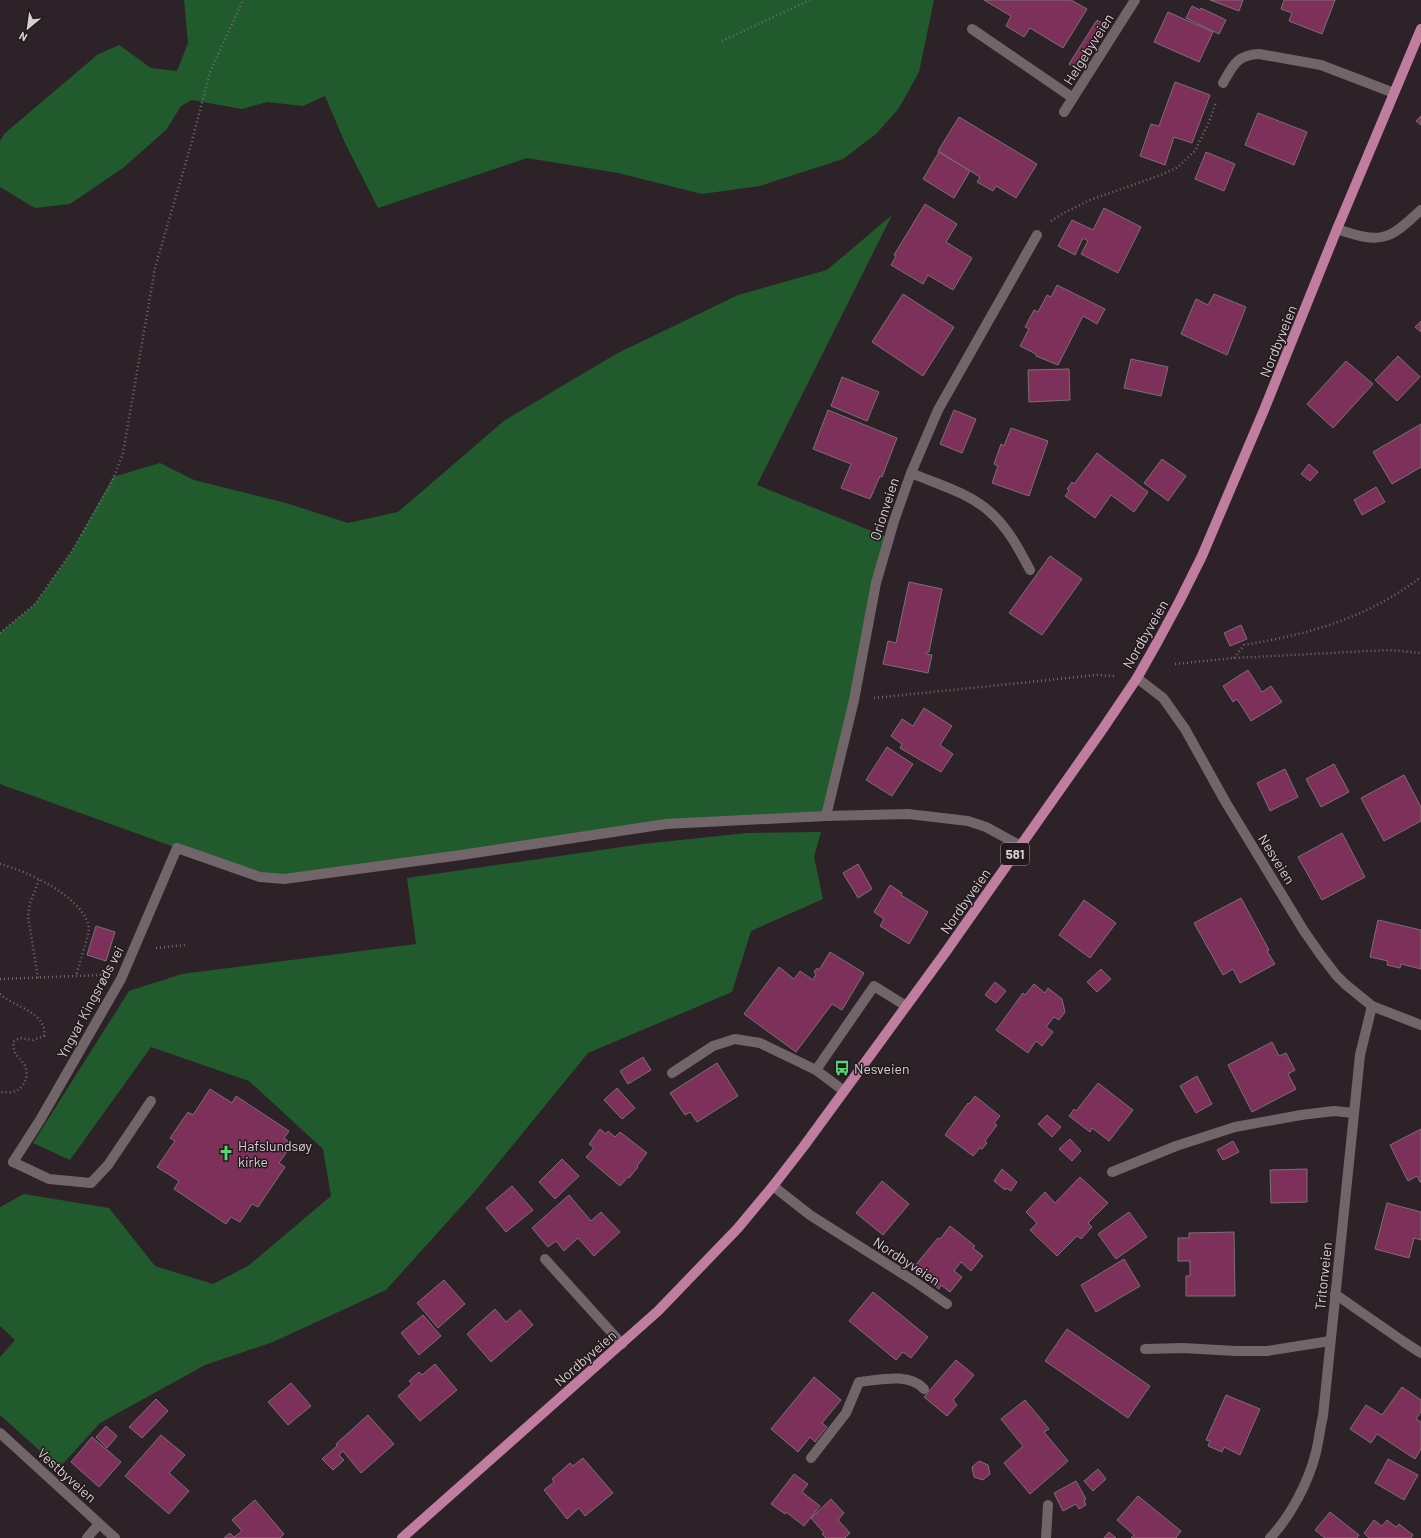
<svg xmlns="http://www.w3.org/2000/svg" width="1421" height="1538" viewBox="0 0 1421 1538" font-family="Barlow,sans-serif">
  <style>
    .green { fill: #215b2d }
    .building { fill: #7d305a; stroke: #7c6f74 }
    .lines { fill: none; stroke-linecap: round; stroke-linejoin: round }
    .path { stroke: #746b6f; stroke-width: 2.5; stroke-dasharray: 1 3; stroke-linecap: butt }
    .service { stroke: #71656a; stroke-width: 10 }
    .minor { stroke: #71656a; stroke-width: 10 }
    .primary { stroke: #c17d9f; stroke-width: 10 }
    .labels { text-anchor: middle; dominant-baseline: central; stroke-width: 3; stroke-linejoin: round; paint-order: stroke }
    .shield { fill: #23191d; stroke: #a0989c; stroke-width: 1 }
    .shield-label { font-size: 13px; font-weight: bold; fill: #d6cfd2 }
    .street-label { font-size: 14px; fill: #d6cfd2; stroke: #23191d }
    .poi-label { font-size: 14px; fill: #d6cfd2; stroke: #23191d; text-anchor: start }
  </style>
  <rect width="100%" height="100%" fill="#2d2227"/>
  <!-- green -->
  <g class="green">
    <polygon points="184,0 934,0 919,72 899,108 876,134 843,159 760,186 702,194 618,173 527,158 378,208 345,143 325,96 303,106 267,102 242,109 192,100 181,106 166,130 123,168 70,204 35,208 0,187 0,141 4,134 97,55 119,45 151,68 177,71 188,43"/>
    <polygon points="892,215 757,485 889,538 826,816 665,822 284,879 177,848 0,784 0,633 35,604 72,551 113,477 160,463 194,480 286,503 348,523 398,512 505,420 616,354 738,295 827,270"/>
    <polygon points="821,832 814,857 823,899 751,931 732,992 588,1053 477,1189 386,1290 273,1342 205,1365 100,1423 59,1468 0,1415 0,1357 15,1340 0,1326 0,1207 24,1194 109,1208 155,1266 213,1284 248,1266 331,1196 323,1149 249,1081 151,1047 70,1160 33,1143 129,991 182,974 416,944 407,878 642,844 748,833"/>
  </g>
  <!-- building -->
  <g class="building">
    <polygon points="984,0 1071,0 1087,9 1063,48 1030,28 1024,37 1006,26 1011,16"/>
    <polygon points="1210,0 1243,0 1239,11"/>
    <polygon points="1284,0 1335,0 1322,34 1289,21 1292,13 1281,9"/>
    <polygon points="1192,6 1200,10 1201,8 1226,20 1219,34 1186,18"/>
    <polygon points="1168,12 1213,32 1199,62 1154,42"/>
    <polygon points="1097,20 1107,26 1079,71 1069,64"/>
    <polygon points="1175,82 1210,95 1192,143 1174,137 1165,165 1140,156 1151,124 1159,126"/>
    <polygon points="1258,113 1307,132 1294,165 1245,145"/>
    <polygon points="1421,116 1421,125 1416,121"/>
    <polygon points="959,117 1037,164 1016,198 996,186 993,191 977,182 980,177 938,151"/>
    <polygon points="939,152 970,171 954,198 923,179"/>
    <polygon points="1206,152 1235,164 1224,191 1195,179"/>
    <polygon points="925,204 957,224 946,242 972,258 953,290 928,275 923,284 891,265 896,256 894,255"/>
    <polygon points="1104,208 1141,227 1118,273 1081,254 1088,241 1083,238 1075,255 1058,246 1072,220 1093,230"/>
    <polygon points="1057,285 1105,309 1097,324 1083,316 1058,365 1036,356 1036,354 1020,346 1029,329 1025,327 1034,310 1038,312 1047,295 1051,297"/>
    <polygon points="903,294 954,327 923,376 872,342"/>
    <polygon points="1214,294 1246,307 1227,355 1181,334 1196,299 1208,305"/>
    <polygon points="1421,321 1421,332 1415,327"/>
    <polygon points="1398,356 1420,377 1397,401 1375,380"/>
    <polygon points="1131,359 1168,367 1161,396 1124,388"/>
    <polygon points="1346,361 1373,384 1333,428 1307,404"/>
    <polygon points="1069,369 1070,400 1029,402 1028,370"/>
    <polygon points="842,377 879,392 867,421 831,406"/>
    <polygon points="828,410 897,438 882,477 880,476 870,499 841,488 851,464 813,449"/>
    <polygon points="954,410 976,419 962,453 940,444"/>
    <polygon points="1421,424 1421,467 1392,484 1373,452"/>
    <polygon points="1011,428 1048,441 1029,496 992,483 998,466 994,464 1001,444 1004,446"/>
    <polygon points="1097,453 1148,492 1134,512 1111,495 1095,518 1065,496 1069,491 1067,489 1072,482 1074,484"/>
    <polygon points="1162,459 1186,476 1168,501 1144,483"/>
    <polygon points="1309,464 1318,472 1310,481 1301,474"/>
    <polygon points="1376,487 1385,502 1362,515 1354,500"/>
    <polygon points="1050,556 1082,579 1042,635 1009,613"/>
    <polygon points="909,582 942,589 929,652 927,652 926,654 932,655 928,673 883,664 888,641 896,643"/>
    <polygon points="1241,625 1247,639 1230,646 1224,633"/>
    <polygon points="1248,670 1262,692 1271,686 1282,702 1251,721 1237,699 1233,702 1223,686"/>
    <polygon points="924,708 952,726 940,745 953,754 941,772 900,748 902,744 891,736 902,719 913,726"/>
    <polygon points="887,747 913,764 892,796 866,780"/>
    <polygon points="1334,764 1349,792 1321,807 1306,779"/>
    <polygon points="1285,769 1298,797 1270,811 1257,783"/>
    <polygon points="1404,775 1421,807 1421,821 1384,841 1361,798"/>
    <polygon points="1342,833 1365,877 1322,900 1298,857"/>
    <polygon points="858,864 872,889 858,898 843,873"/>
    <polygon points="890,885 902,893 901,895 928,912 909,944 880,926 884,919 874,912"/>
    <polygon points="1241,898 1269,950 1267,951 1275,964 1240,983 1233,969 1223,975 1194,923"/>
    <polygon points="1084,900 1116,923 1090,958 1059,935"/>
    <polygon points="1378,920 1421,930 1421,969 1401,964 1400,968 1387,965 1388,961 1370,957"/>
    <polygon points="96,926 115,932 106,961 87,955"/>
    <polygon points="830,952 864,973 842,1010 832,1004 796,1052 744,1014 779,967 794,979 800,971 813,980 816,974 814,972 817,968 819,970"/>
    <polygon points="1101,969 1111,979 1097,992 1087,982"/>
    <polygon points="995,982 1006,991 996,1003 985,995"/>
    <polygon points="1034,984 1045,993 1048,988 1062,999 1065,1012 1059,1020 1054,1017 1046,1027 1053,1032 1042,1046 1036,1041 1028,1053 996,1030 1023,993 1025,995"/>
    <polygon points="1272,1042 1279,1056 1286,1053 1295,1070 1288,1074 1296,1089 1252,1112 1228,1065"/>
    <polygon points="643,1057 651,1070 628,1084 620,1071"/>
    <polygon points="717,1063 738,1096 697,1122 690,1112 685,1115 670,1093"/>
    <polygon points="1197,1076 1212,1104 1196,1113 1180,1086"/>
    <polygon points="1098,1083 1133,1110 1109,1141 1092,1128 1090,1132 1069,1116 1074,1109 1076,1111"/>
    <polygon points="617,1088 635,1108 622,1119 604,1100"/>
    <polygon points="210,1089 232,1103 236,1096 289,1131 284,1138 292,1144 279,1163 285,1167 258,1207 252,1204 240,1222 231,1217 226,1224 174,1189 179,1181 157,1167 175,1141 170,1138 188,1112 193,1115"/>
    <polygon points="975,1096 1000,1116 994,1123 997,1125 985,1141 987,1143 982,1149 980,1148 973,1156 945,1135 968,1103 969,1104"/>
    <polygon points="1047,1115 1061,1127 1052,1137 1038,1124"/>
    <polygon points="600,1129 606,1134 608,1131 615,1137 620,1132 647,1153 637,1166 638,1167 629,1178 628,1177 620,1186 586,1157 594,1148 589,1144"/>
    <polygon points="1421,1129 1421,1182 1420,1182 1417,1176 1408,1181 1390,1145"/>
    <polygon points="1070,1139 1081,1151 1072,1161 1059,1149"/>
    <polygon points="1233,1141 1239,1152 1223,1160 1217,1150"/>
    <polygon points="562,1159 579,1176 555,1199 539,1182"/>
    <polygon points="1002,1169 1017,1182 1011,1191 1006,1188 1005,1190 994,1181"/>
    <polygon points="1307,1169 1307,1202 1271,1203 1270,1170"/>
    <polygon points="1080,1177 1108,1203 1088,1223 1092,1227 1081,1239 1077,1236 1057,1256 1030,1230 1037,1223 1026,1212 1045,1192 1055,1203"/>
    <polygon points="882,1181 909,1204 883,1235 856,1213"/>
    <polygon points="512,1186 533,1210 506,1232 486,1208"/>
    <polygon points="569,1195 591,1221 601,1212 620,1232 594,1256 578,1238 564,1251 556,1241 548,1247 532,1228"/>
    <polygon points="1387,1203 1421,1212 1421,1240 1414,1238 1409,1258 1375,1249"/>
    <polygon points="1129,1212 1147,1237 1116,1259 1098,1234"/>
    <polygon points="950,1226 975,1246 973,1248 983,1256 971,1271 961,1262 954,1271 962,1277 950,1292 941,1285 939,1289 913,1268 938,1238 940,1239"/>
    <polygon points="1234,1232 1235,1296 1186,1296 1186,1276 1190,1276 1190,1261 1178,1261 1178,1238 1189,1238 1189,1233"/>
    <polygon points="1124,1259 1140,1286 1096,1312 1081,1285"/>
    <polygon points="444,1280 465,1304 438,1328 417,1303"/>
    <polygon points="873,1292 928,1337 911,1358 903,1352 896,1360 849,1321"/>
    <polygon points="495,1309 506,1322 520,1310 533,1325 491,1362 467,1334"/>
    <polygon points="423,1315 441,1336 419,1355 401,1333"/>
    <polygon points="1067,1329 1150,1386 1128,1418 1045,1361"/>
    <polygon points="956,1360 974,1375 953,1400 957,1405 947,1416 924,1397"/>
    <polygon points="435,1364 457,1390 420,1421 398,1396 412,1384 409,1381 419,1372 422,1375"/>
    <polygon points="814,1377 841,1400 822,1423 827,1427 815,1442 810,1437 798,1452 771,1429"/>
    <polygon points="291,1383 311,1406 288,1425 268,1402"/>
    <polygon points="1402,1387 1421,1400 1421,1412 1416,1419 1421,1422 1421,1449 1415,1459 1377,1434 1371,1443 1350,1429 1366,1405 1382,1415"/>
    <polygon points="1226,1395 1260,1409 1240,1455 1224,1447 1222,1452 1208,1446 1210,1441 1206,1440"/>
    <polygon points="156,1399 168,1411 142,1438 129,1427"/>
    <polygon points="1025,1400 1049,1429 1044,1432 1068,1461 1030,1494 1004,1463 1023,1446 1001,1419"/>
    <polygon points="368,1415 394,1444 361,1473 343,1451 339,1455 344,1460 333,1470 322,1459 337,1446 336,1444"/>
    <polygon points="106,1426 117,1436 107,1448 96,1437"/>
    <polygon points="161,1435 185,1455 169,1473 189,1491 169,1514 125,1476"/>
    <polygon points="92,1437 121,1462 99,1487 71,1462"/>
    <polygon points="583,1458 613,1493 585,1516 579,1508 567,1519 544,1490 554,1482 552,1479 570,1463 573,1466"/>
    <polygon points="1388,1459 1418,1475 1404,1500 1375,1483"/>
    <polygon points="979,1461 988,1465 990,1474 983,1480 974,1477 972,1467"/>
    <polygon points="1098,1469 1106,1479 1093,1491 1084,1481"/>
    <polygon points="794,1474 808,1484 802,1492 820,1506 804,1526 786,1512 785,1514 771,1504"/>
    <polygon points="1076,1481 1086,1499 1084,1500 1086,1505 1079,1509 1076,1504 1063,1511 1054,1493"/>
    <polygon points="1138,1496 1181,1531 1176,1538 1131,1538 1134,1535 1117,1520"/>
    <polygon points="831,1499 844,1513 838,1520 850,1533 845,1538 826,1538 822,1534 824,1533 811,1518"/>
    <polygon points="255,1500 284,1534 280,1538 224,1538 230,1533 234,1537 242,1531 232,1520"/>
    <polygon points="1330,1512 1359,1535 1357,1538 1325,1538 1315,1530"/>
    <polygon points="1374,1520 1382,1526 1387,1520 1396,1527 1399,1524 1413,1535 1411,1538 1369,1538 1364,1533"/>
    <polygon points="1109,1532 1116,1538 1104,1538"/>
  </g>
  <g class="lines">
    <!-- path -->
    <g class="path">
      <polyline points="722,41 810,0"/>
      <polyline points="1051,221 1062,214 1090,200 1161,175 1178,167 1195,151 1209,122 1216,102"/>
      <polyline points="0,633 35,604 72,551 112,482 123,453 155,268 192,141 210,72 243,0"/>
      <path d="M1234,658l10,-13c66,-11 123,-27 177,-68"/>
      <polyline points="1175,664 1234,658 1389,650 1421,653"/>
      <polyline points="874,698 1097,675 1114,676"/>
      <path d="M0,864c27,7 85,33 89,65 0,6 -11,38 -13,47"/>
      <polyline points="156,948 185,945"/>
      <polyline points="38,978 28,916 30,903 39,880"/>
      <polyline points="0,979 101,975"/>
      <path d="M0,994c13,13 48,18 44,42l-11,4 -13,-2 -7,4c1,15 4,12 11,22 6,10 1,25 -11,28 -4,1 -9,0 -13,0"/>
    </g>
    <!-- service -->
    <g class="service">
      <polyline points="972,29 1073,98"/>
      <path d="M1223,83c10,-18 14,-28 36,-29l62,11 73,28"/>
      <path d="M911,473c26,11 58,20 79,39 18,16 29,37 40,58"/>
      <polyline points="816,1070 874,986 906,1006"/>
      <polyline points="672,1073 713,1046 735,1039 760,1043 816,1070 844,1091"/>
      <polyline points="13,1162 49,1179 91,1183 108,1165 151,1101"/>
      <polyline points="1112,1172 1176,1146 1235,1127 1301,1115 1334,1111 1354,1113"/>
      <polyline points="773,1186 810,1215 914,1281 947,1304"/>
      <polyline points="545,1259 622,1344"/>
      <polyline points="1145,1349 1183,1348 1235,1351 1267,1351 1330,1341"/>
      <path d="M811,1458l35,-45 13,-31c20,-2 50,-10 65,7"/>
      <polyline points="1046,1538 1048,1505"/>
    </g>
    <!-- minor -->
    <g class="minor">
      <polyline points="1064,112 1135,0"/>
      <path d="M1337,229c44,15 51,12 84,-19"/>
      <polyline points="1137,678 1163,698 1185,729 1225,801 1304,931 1320,954 1336,975 1345,984 1372,1006 1421,1025"/>
      <polyline points="826,816 854,700 876,583 894,521 911,473 938,410 1037,235"/>
      <polyline points="13,1162 40,1120 121,979 177,848 260,877 284,879 461,855 666,824 826,816 908,814 968,821 986,827 1021,846"/>
      <polyline points="1335,1294 1404,1342 1421,1353"/>
      <polyline points="0,1433 115,1538"/>
      <polyline points="87,1538 99,1524"/>
      <path d="M1270,1538c21,-22 39,-57 46,-86 3,-12 4,-24 7,-36l37,-361 12,-49"/>
    </g>
    <!-- primary -->
    <polyline class="primary" points="402,1538 658,1311 738,1228 773,1186 804,1146 945,953 1102,730 1137,678 1158,641 1179,602 1202,556 1264,410 1337,229 1421,29"/>
  </g>
  <!-- icons -->
  <defs>
    <g id="bus-bare" transform="scale(1.2)"><path d="M-5-6H5V4H4V6H2V4H-2V6H-4V4H-5ZM-3.5-4V0h7V-4ZM-3.5 1.2v1.5H-2V1.2ZM2 1.2v1.5H3.5V1.2Z" fill="#55d671" stroke="#23191d" stroke-width="2.5" paint-order="stroke"/></g>
    <g id="church-bare" transform="scale(1.2)"><path d="M-1.2-6h2.4v3.5h3.3v2.4h-3.3V6h-2.4V-.1h-3.3v-2.4h3.3Z" fill="#55d671" stroke="#23191d" stroke-width="2.5" paint-order="stroke"/></g>
  </defs>
  <g fill-rule="evenodd">
    <use href="#bus-bare" x="842" y="1068"/>
    <use href="#church-bare" x="226" y="1153"/>
  </g>
  <g class="labels">
    <!-- shield labels -->
    <rect class="shield" x="1001" y="843" width="28" height="22" rx="3"/>
    <g class="shield-label">
      <text x="1015" y="854">581</text>
    </g>
    <!-- street labels -->
    <g class="street-label">
      <text transform="translate(1088 49) rotate(-58)">Helgebyveien</text>
      <text transform="translate(1278 341) rotate(-68)">Nordbyveien</text>
      <text transform="translate(884 509) rotate(-72)">Orionveien</text>
      <text transform="translate(1145 634) rotate(-60)">Nordbyveien</text>
      <text transform="translate(1277 859) rotate(58)">Nesveien</text>
      <text transform="translate(965 901) rotate(-55)">Nordbyveien</text>
      <text transform="translate(90 1002) rotate(-62)">Yngvar Kingsrøds vei</text>
      <text transform="translate(907 1261) rotate(33)">Nordbyveien</text>
      <text transform="translate(1323 1276) rotate(-84)">Tritonveien</text>
      <text transform="translate(585 1358) rotate(-41)">Nordbyveien</text>
      <text transform="translate(67 1475) rotate(42)">Vestbyveien</text>
    </g>
    <!-- poi labels -->
    <g class="poi-label">
      <text x="854" y="1068">Nesveien</text>
      <text x="238" y="1145">Hafslundsøy<tspan x="238" dy="16">kirke</tspan></text>
    </g>
  </g>
  <!-- north arrow -->
  <g transform="translate(28 28) rotate(209)" stroke="#23191d" stroke-width="3" paint-order="stroke">
  <path d="M0-3L7 15L0 10L-7 15Z" fill="#d6cfd2"/>
  <text y="-6" font-size="11" font-weight="bold" text-anchor="middle" fill="#d6cfd2">N</text>
  </g>
</svg>
